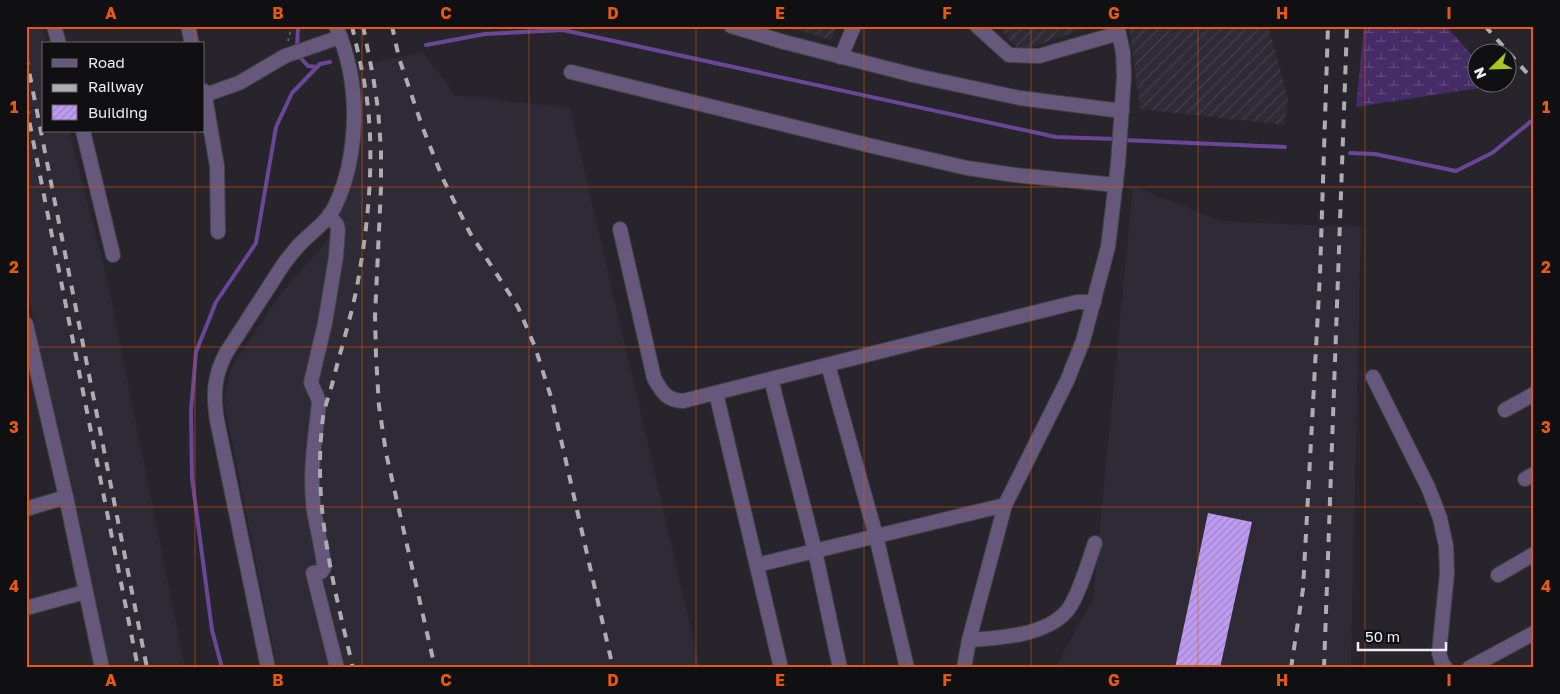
<svg xmlns="http://www.w3.org/2000/svg" width="1560" height="694" viewBox="0 0 1560 694" font-family="'Golos Text',sans-serif">
  <style>
    .built { fill: #2e2a36 }
    .industrial { fill: url(#industrial-furrows) }
    .wetland { fill: url(#wetland-marsh) }
    .lines { fill: none; stroke-linecap: round; stroke-linejoin: round }
    .stream { stroke: #694796; stroke-width: 4 }
    .building { fill: url(#building-hatch) }
    .minor-casing { stroke: #434147; stroke-width: 16 }
    .path { stroke: #646267; stroke-width: 2; stroke-dasharray: 2.5 4; stroke-linecap: butt }
    .minor { stroke: #65587b; stroke-width: 14 }
    .rail { stroke: #adacb0; stroke-width: 4; stroke-dasharray: 9 9; stroke-linecap: butt }
    .grid { fill: none; stroke: #e8590c; stroke-width: 1; stroke-opacity: 0.55 }
    .neatline { fill: none; stroke: #e8590c; stroke-width: 2 }
    .grid-label { font-size: 16px; text-anchor: middle; font-weight: bold; fill: #e8590c }
  </style>
  <defs>
    <pattern id="industrial-furrows" width="10" height="10" patternUnits="userSpaceOnUse" patternTransform="scale(1.25)"><rect width="10" height="10" fill="#2e2a36"/><path d="M-1 1l2-2M0 10L10 0M9 11l2-2" fill="none" stroke="#423f4a"/></pattern>
    <pattern id="wetland-marsh" width="20" height="14" patternUnits="userSpaceOnUse" patternTransform="scale(1.25)"><rect width="20" height="14" fill="#462c67"/><path d="M1 5h8M5 5V1M11 12h8M15 12V8" fill="none" stroke="#614b7d"/></pattern>
    <pattern id="building-hatch" width="6" height="6" patternUnits="userSpaceOnUse" patternTransform="scale(1.25)"><rect width="6" height="6" fill="#bd9bf1"/><path d="M-1 1l2-2M0 6l6-6M5 7l2-2" fill="none" stroke="#a086c7"/></pattern>
  </defs>
  <rect width="100%" height="100%" fill="#27252b"/>
  <!-- built -->
  <g class="built">
    <polygon points="26,26 42,26 47,44 44,44 44,131 69,131 106,274 185,668 108,668 26,284"/>
    <polygon points="423,52 455,95 570,108 700,668 277,668 224,402 231,368 281,293 327,241 344,206 353,168 355,66"/>
    <polygon points="1133,186 1220,221 1361,227 1351,668 1055,668 1093,598"/>
  </g>
  <!-- industrial -->
  <g class="industrial">
    <polygon points="783,26 837,26 831,40"/>
    <polygon points="997,26 1092,26 1020,51"/>
    <polygon points="1129,26 1268,26 1288,98 1285,125 1140,109"/>
  </g>
  <!-- wetland -->
  <polygon class="wetland" points="1364,26 1446,26 1477,61 1478,82 1497,83 1499,85 1356,107"/>
  <g class="lines">
    <!-- stream -->
    <g class="stream">
      <polyline points="426,45 485,34 563,30 1056,137 1116,139"/>
      <polyline points="297,49 298,26"/>
      <polyline points="298,55 308,66 317,67"/>
      <polyline points="1123,140 1285,147"/>
      <polyline points="1350,153 1375,154 1456,171 1492,153 1534,119"/>
      <polyline points="222,668 212,630 192,478 191,411 196,352 216,302 256,243 276,127 292,93 320,64 330,62"/>
    </g>
  </g>
  <!-- building -->
  <polygon class="building" points="1208,513 1252,522 1220,668 1175,668"/>
  <g class="lines">
    <!-- minor casing -->
    <g class="minor-casing">
      <g id="minor">
        <polyline points="54,26 59,44"/>
        <polyline points="188,26 192,44"/>
        <polyline points="731,26 784,42 917,76 1020,98 1122,111"/>
        <polyline points="977,26 1009,55 1039,56 1119,33"/>
        <polyline points="841,57 854,26"/>
        <polyline points="571,72 872,146 967,168 1015,175 1116,185"/>
        <polyline points="204,91 217,166 218,232"/>
        <polyline points="205,95 239,83 285,56 340,37"/>
        <polyline points="83,131 113,255"/>
        <path d="M329,215l8,10 1,5 -2,27 -11,66 -14,59c2,8 7,13 8,21 -4,36 -10,72 -5,108 3,18 8,36 10,54v3l-3,4 -8,1 24,95"/>
        <path d="M620,229l34,149c8,14 12,22 29,23l394,-99h17"/>
        <polyline points="26,324 66,497 102,668"/>
        <polyline points="828,365 876,536 907,668"/>
        <polyline points="1373,377 1428,487 1440,518 1446,546 1447,573 1439,653 1442,663 1446,668"/>
        <polyline points="771,379 815,551 840,668"/>
        <polyline points="716,393 781,668"/>
        <polyline points="1505,410 1534,394"/>
        <polyline points="1525,479 1534,474"/>
        <polyline points="26,509 66,497"/>
        <polyline points="757,565 1005,505"/>
        <polyline points="1498,575 1534,554"/>
        <polyline points="26,608 85,592"/>
        <path d="M969,640c30,-2 76,-4 98,-29 12,-15 21,-49 28,-68"/>
        <path d="M268,668l-51,-248c-4,-26 -3,-44 9,-67l57,-88c6,-8 12,-16 19,-23 9,-9 20,-17 28,-27 9,-14 14,-30 18,-46 11,-50 8,-96 -12,-143"/>
        <polyline points="964,668 969,640 1005,505 1067,381 1083,341 1108,247 1118,164 1124,76 1123,52 1117,26"/>
        <polyline points="1469,668 1534,633"/>
      </g>
    </g>
    <!-- path -->
    <polyline class="path" points="288,41 292,26"/>
    <!-- minor -->
    <use href="#minor" class="minor"/>
    <!-- rail -->
    <g class="rail">
      <path d="M352,26c6,27 13,54 16,82 6,57 0,117 -10,173 -6,34 -17,67 -25,100 -3,12 -8,24 -10,36 -11,88 10,166 30,251"/>
      <polyline points="363,26 373,76 378,109 381,150 381,187 375,316 376,356 379,406 386,453 435,668"/>
      <polyline points="392,26 399,58 422,126 443,179 470,233 518,307 535,347 552,400 613,668"/>
      <polyline points="1485,26 1534,81"/>
      <polyline points="26,56 147,668"/>
      <polyline points="26,105 138,668"/>
      <polyline points="1291,668 1303,589 1320,274 1328,26"/>
      <polyline points="1324,668 1347,26"/>
    </g>
  </g>
  <!-- grid -->
  <path class="grid" d="M195,26v18M362,26v642M529,26v642M696,26v642M864,26v642M1031,26v642M1198,26v642M1365,26v642M195,131v537M26,187h1508M26,347h1508M26,507h1508"/>
  <!-- border -->
  <rect width="1560" height="694" fill="none" stroke="#100f12" stroke-width="55"/>
  <!-- legend -->
  <rect x="42" y="42" width="162" height="90" fill="#100f12" stroke="#68676b"/>
  <rect x="52" y="59" width="25" height="8" fill="#65587b" stroke="#68676b"/>
  <text x="88" y="68" font-size="15" fill="#edecf0">Road</text>
  <rect x="52" y="84" width="25" height="8" fill="#adacb0" stroke="#68676b"/>
  <text x="88" y="92" font-size="15" fill="#edecf0">Railway</text>
  <rect x="52" y="105" width="25" height="15" fill="url(#building-hatch)" stroke="#68676b"/>
  <text x="88" y="118" font-size="15" fill="#edecf0">Building</text>
  <!-- north arrow -->
  <g transform="translate(1492 68) rotate(247)"><circle r="24" fill="#100f12" stroke="#68676b"/>
  <path d="M0-4L9 19L0 12L-9 19Z" fill="#a6c821"/>
  <text y="-8" font-size="14" font-weight="bold" text-anchor="middle" fill="#edecf0">N</text>
  </g>
  <!-- scale -->
  <path d="M1358 642v8h88v-8" fill="none" stroke="#edecf0" stroke-width="2.5"/>
  <text x="1365" y="642" font-size="15" fill="#edecf0" stroke="#100f12" stroke-width="4" paint-order="stroke">50 m</text>
  <rect x="28" y="28" width="1504" height="638" class="neatline"/>
  <g class="grid-label">
    <text x="111" y="19">A</text>
    <text x="278" y="19">B</text>
    <text x="446" y="19">C</text>
    <text x="613" y="19">D</text>
    <text x="780" y="19">E</text>
    <text x="947" y="19">F</text>
    <text x="1114" y="19">G</text>
    <text x="1282" y="19">H</text>
    <text x="1449" y="19">I</text>
    <text x="14" y="113">1</text>
    <text x="1546" y="113">1</text>
    <text x="14" y="273">2</text>
    <text x="1546" y="273">2</text>
    <text x="14" y="433">3</text>
    <text x="1546" y="433">3</text>
    <text x="14" y="592">4</text>
    <text x="1546" y="592">4</text>
    <text x="111" y="686">A</text>
    <text x="278" y="686">B</text>
    <text x="446" y="686">C</text>
    <text x="613" y="686">D</text>
    <text x="780" y="686">E</text>
    <text x="947" y="686">F</text>
    <text x="1114" y="686">G</text>
    <text x="1282" y="686">H</text>
    <text x="1449" y="686">I</text>
  </g>
</svg>
